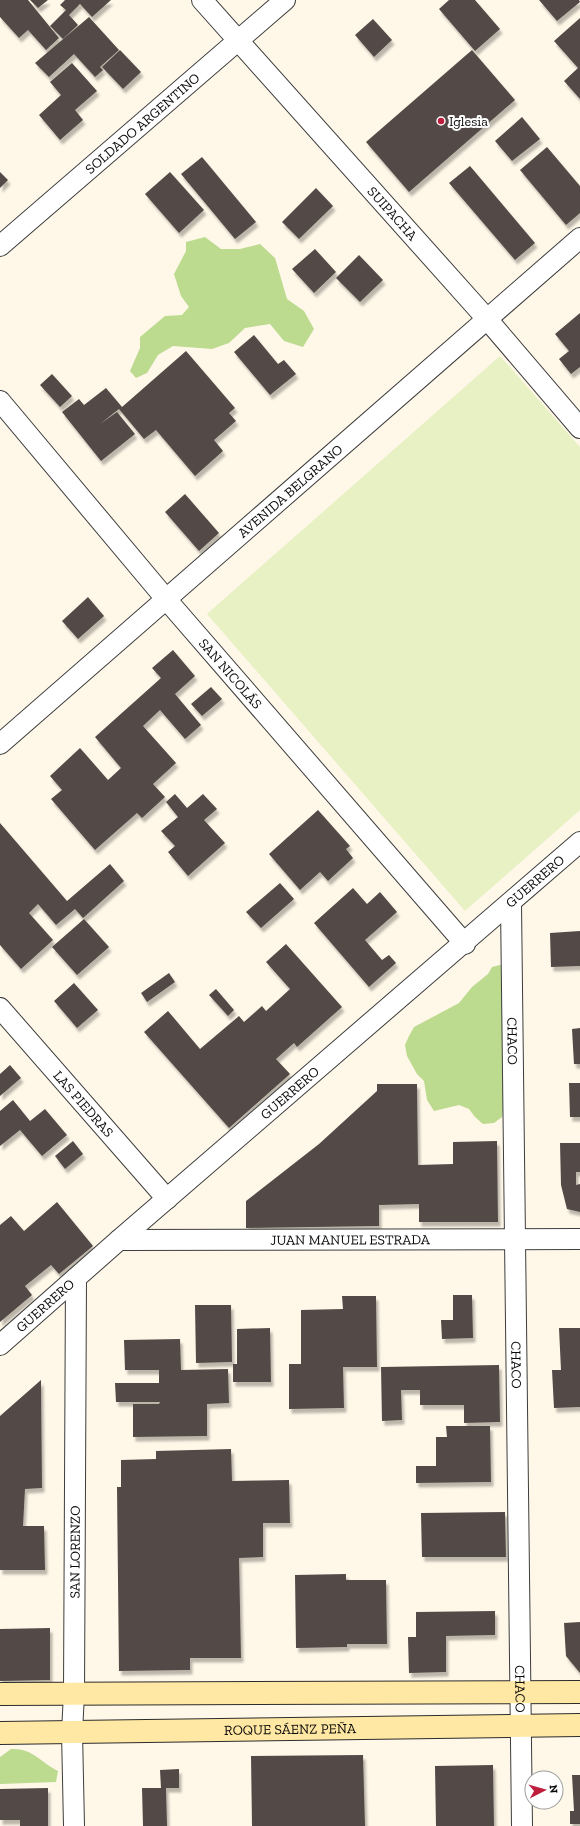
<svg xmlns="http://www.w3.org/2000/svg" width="580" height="1826" viewBox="0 0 580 1826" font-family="'Zilla Slab',serif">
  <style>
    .forest { fill: #bcdb8f }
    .pitch { fill: #e7f1c3 }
    .building { fill: #534a46; filter: url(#shadow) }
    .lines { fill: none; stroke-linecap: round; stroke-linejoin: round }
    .street-casing { stroke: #3d3d3d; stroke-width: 22 }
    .secondary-casing { stroke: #2c2c2c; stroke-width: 24 }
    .street { stroke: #fff; stroke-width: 20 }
    .secondary { stroke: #ffe8a3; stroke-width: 22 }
    .poi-dot { fill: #be1e3c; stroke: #fff; stroke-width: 1.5 }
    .labels { text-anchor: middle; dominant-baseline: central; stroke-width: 4; stroke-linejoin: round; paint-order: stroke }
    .poi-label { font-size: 14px; fill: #0a0a0a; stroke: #fff; text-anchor: start }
    .street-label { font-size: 14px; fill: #0a0a0a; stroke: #fff }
  </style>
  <defs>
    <filter id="shadow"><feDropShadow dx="2.5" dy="4.5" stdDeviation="1" flood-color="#0004"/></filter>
  </defs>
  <rect width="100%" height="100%" fill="#fff7e8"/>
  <!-- forest -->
  <g class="forest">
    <polygon points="205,237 221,249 240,249 260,244 275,258 287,299 304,311 314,329 303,347 284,341 270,324 245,328 229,343 212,349 173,346 158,355 147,373 136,378 130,371 140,348 140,337 165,316 182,315 189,307 181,296 174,274 186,251 186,242"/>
    <polygon points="504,964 505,1105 502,1117 494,1123 483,1124 475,1117 469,1109 459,1105 434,1111 427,1100 424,1081 417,1074 407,1056 405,1045 409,1036 414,1027 459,1003 472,987 488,974 492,967"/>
    <path d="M11,1749c22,-1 29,13 47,22l-2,11 -56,2v-27z"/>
  </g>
  <!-- pitch -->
  <polygon class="pitch" points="500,356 580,447 580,810 465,911 207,614"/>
  <!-- building -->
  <g class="building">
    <polygon points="0,0 28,0 59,38 46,50 28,30 19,38 0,17"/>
    <polygon points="30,0 48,0 38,8"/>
    <polygon points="65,0 111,0 92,17 80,4 69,15 78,25 63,39 50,26 66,10 60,5"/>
    <polygon points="449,0 475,0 500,29 475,51 439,9"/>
    <polygon points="539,0 579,0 580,2 557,21"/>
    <polygon points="89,17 119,50 100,67 103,70 95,77 74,54 49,77 35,63"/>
    <polygon points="580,18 580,99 564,81 578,68 554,41"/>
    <polygon points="373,19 392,40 374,57 355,35"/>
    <polygon points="120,50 141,72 123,89 102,67"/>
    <polygon points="472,50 515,100 409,192 366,142"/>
    <polygon points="72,63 97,91 75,110 83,120 60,140 39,115 61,95 50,82"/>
    <polygon points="522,117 540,139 512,161 495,141"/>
    <polygon points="547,147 580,186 580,213 566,225 520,170"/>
    <polygon points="202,157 256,222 235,239 181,174"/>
    <polygon points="470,166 535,243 515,260 449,183"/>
    <polygon points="0,172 8,180 0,188"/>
    <polygon points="170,172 204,210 179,233 145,194"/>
    <polygon points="316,188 333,206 299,239 282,222"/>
    <polygon points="315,249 336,272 314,293 292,269"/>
    <polygon points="359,255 383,280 360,302 336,278"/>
    <polygon points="580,313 580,367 571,374 559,359 569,351 555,334"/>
    <polygon points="254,335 278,364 284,360 296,374 270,395 234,352"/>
    <polygon points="186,351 235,408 229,413 236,421 214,440 223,451 195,476 156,430 144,439 119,409 100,424 117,412 135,434 101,461 62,412 79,399 84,405 106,388 122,407"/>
    <polygon points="52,374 72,396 60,407 40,385"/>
    <polygon points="185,494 219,533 199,551 165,512"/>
    <polygon points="88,597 104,616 78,639 62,621"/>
    <polygon points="173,650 195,676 175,694 201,725 185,739 160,710 143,726 176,763 153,784 165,797 142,818 137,813 95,850 51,799 62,790 50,776 80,748 108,780 121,768 95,737 161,678 152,668"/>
    <polygon points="211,687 222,699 202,716 191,704"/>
    <polygon points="175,794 187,808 203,794 217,809 204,820 225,843 188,876 168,852 175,846 161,831 178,817 166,802"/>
    <polygon points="318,810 350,846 346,849 353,858 328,881 320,872 300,890 269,854"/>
    <polygon points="0,823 67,901 110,864 124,881 83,918 75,909 56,925 38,904 29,913 53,940 21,969 0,945"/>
    <polygon points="280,883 294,899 261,928 246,912"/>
    <polygon points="353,888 367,904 380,892 397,912 365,940 382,960 389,955 396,963 369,987 314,923"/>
    <polygon points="84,919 109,947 77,975 52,947"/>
    <polygon points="580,931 580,966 551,967 550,933"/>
    <polygon points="286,944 342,1007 297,1047 294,1043 276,1059 290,1074 229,1128 144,1032 168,1011 200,1049 239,1016 244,1022 262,1006 266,1011 290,989 266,962"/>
    <polygon points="169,973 175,982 147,1002 141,993"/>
    <polygon points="74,983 98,1010 77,1028 54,1001"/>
    <polygon points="216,989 234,1010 228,1016 209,995"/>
    <polygon points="580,1028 580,1064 574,1064 572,1029"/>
    <polygon points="10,1065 21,1078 0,1096 0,1074"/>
    <polygon points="569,1083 580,1083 580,1117 570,1117"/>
    <polygon points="377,1084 417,1084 418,1165 453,1164 453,1142 497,1141 498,1222 419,1222 419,1204 379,1205 379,1226 246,1228 246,1201 319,1144 377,1091"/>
    <polygon points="13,1100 30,1121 45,1109 67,1135 42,1156 20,1130 0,1146 0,1111"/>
    <polygon points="73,1141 83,1154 65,1169 55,1156"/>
    <polygon points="560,1143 580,1143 580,1172 576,1172 576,1185 580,1184 580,1212 567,1209 561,1185"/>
    <polygon points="57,1202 93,1246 59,1274 51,1265 25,1286 32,1295 0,1322 0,1225 11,1216 24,1231"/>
    <polygon points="453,1295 472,1295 473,1338 442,1339 441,1320 453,1320"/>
    <polygon points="342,1296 376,1296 377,1367 343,1367 344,1408 289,1409 289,1364 301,1364 301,1310 343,1309"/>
    <polygon points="195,1305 231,1305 232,1362 196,1363"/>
    <polygon points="270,1328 271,1382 233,1382 233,1364 237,1364 237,1329"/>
    <polygon points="559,1328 580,1328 580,1407 554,1408 552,1370 561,1370"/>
    <polygon points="180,1339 181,1370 228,1369 229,1403 207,1404 207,1436 133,1437 133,1404 159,1404 160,1402 116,1402 115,1383 159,1383 159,1370 125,1370 124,1340"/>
    <polygon points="499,1365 500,1422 464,1423 464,1405 420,1405 420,1390 401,1390 402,1420 382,1421 381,1367"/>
    <polygon points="41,1380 42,1488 25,1489 23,1526 44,1526 45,1570 0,1570 0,1416"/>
    <polygon points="446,1426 490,1426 491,1482 416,1483 416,1466 436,1466 436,1437 447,1437"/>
    <polygon points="231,1449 232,1481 289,1480 290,1523 263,1523 263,1557 239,1558 241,1658 190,1658 190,1670 119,1671 117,1487 121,1487 121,1460 156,1459 156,1451"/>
    <polygon points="505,1512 506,1557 422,1557 421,1513"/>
    <polygon points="346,1574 346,1580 386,1580 387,1644 347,1644 347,1647 296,1648 295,1575"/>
    <polygon points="495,1611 495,1635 446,1636 446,1672 409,1673 408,1637 416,1637 416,1612"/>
    <polygon points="580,1622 580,1673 566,1656 564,1623"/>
    <polygon points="50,1628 50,1680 0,1681 0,1629"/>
    <polygon points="363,1755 365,1826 252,1826 251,1756"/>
    <polygon points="493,1765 494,1826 436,1826 435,1766"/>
    <polygon points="179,1769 179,1788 166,1788 167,1826 143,1826 142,1788 161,1788 160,1770"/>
    <polygon points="572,1775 580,1775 580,1824 570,1824 570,1811 574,1811"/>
    <polygon points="48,1788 48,1826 20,1826 20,1820 0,1820 0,1789"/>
  </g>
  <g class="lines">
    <!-- street casing -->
    <g class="street-casing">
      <g id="street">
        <path id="s1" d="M202,0l285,319 93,109"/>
        <path id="s2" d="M0,246l285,-246"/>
        <path id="s3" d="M0,401l166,198 299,345"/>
        <path id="s4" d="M0,744l580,-506"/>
        <path id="s5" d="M511,904l11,922"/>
        <path id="s6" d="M0,1008l167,191"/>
        <path id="s7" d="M119,1240l461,-1"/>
        <path id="s8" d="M0,1345l119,-105 461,-398"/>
        <path id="s9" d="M74,1826l-2,-94 2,-38 2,-416"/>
      </g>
    </g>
    <!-- secondary casing -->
    <g class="secondary-casing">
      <g id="secondary">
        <polyline points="0,1694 580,1692"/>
        <path id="s10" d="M0,1733l580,-8"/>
      </g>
    </g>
    <!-- street -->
    <use href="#street" class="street"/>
    <!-- secondary -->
    <use href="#secondary" class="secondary"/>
  </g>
  <!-- markers -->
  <circle class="poi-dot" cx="441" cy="121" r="4"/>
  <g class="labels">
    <!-- poi labels -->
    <g class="poi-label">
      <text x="449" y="121">Iglesia</text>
    </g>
    <!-- street labels -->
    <g class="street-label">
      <text stroke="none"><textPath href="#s2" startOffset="188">SOLDADO ARGENTINO</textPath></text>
      <text stroke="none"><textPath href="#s1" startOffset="286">SUIPACHA</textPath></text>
      <text stroke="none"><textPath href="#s4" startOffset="385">AVENIDA BELGRANO</textPath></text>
      <text stroke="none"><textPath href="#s3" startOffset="357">SAN NICOLÁS</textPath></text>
      <text stroke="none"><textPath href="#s8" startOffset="708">GUERRERO</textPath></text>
      <text stroke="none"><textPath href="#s5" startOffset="137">CHACO</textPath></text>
      <text stroke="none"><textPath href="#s8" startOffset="384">GUERRERO</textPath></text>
      <text stroke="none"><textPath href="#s6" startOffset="127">LAS PIEDRAS</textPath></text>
      <text stroke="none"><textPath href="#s7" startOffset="231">JUAN MANUEL ESTRADA</textPath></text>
      <text stroke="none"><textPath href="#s8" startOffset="60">GUERRERO</textPath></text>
      <text stroke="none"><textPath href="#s5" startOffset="461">CHACO</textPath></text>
      <text stroke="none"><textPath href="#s9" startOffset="274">SAN LORENZO</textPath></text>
      <text stroke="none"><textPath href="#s5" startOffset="785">CHACO</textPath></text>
      <text stroke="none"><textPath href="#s10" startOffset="290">ROQUE SÁENZ PEÑA</textPath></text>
    </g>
  </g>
  <!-- north arrow -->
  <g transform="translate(544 1790) rotate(84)"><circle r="19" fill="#ffffff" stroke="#9d9d9d"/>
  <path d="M0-3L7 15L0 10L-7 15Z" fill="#be1e3c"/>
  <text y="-6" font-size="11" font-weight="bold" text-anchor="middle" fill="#0a0a0a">N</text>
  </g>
</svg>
